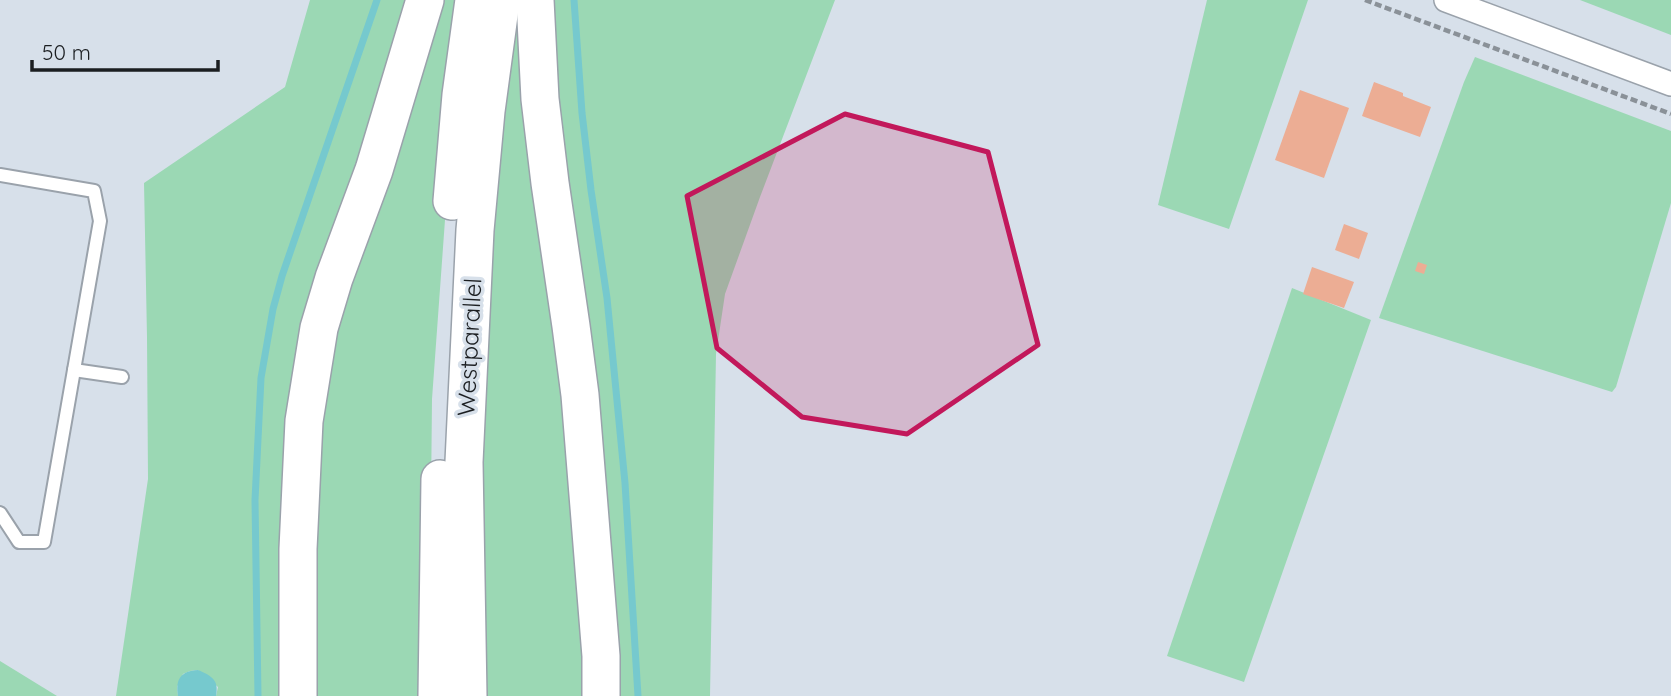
<svg xmlns="http://www.w3.org/2000/svg" width="1671" height="696" viewBox="0 0 1671 696" font-family="Quicksand,sans-serif">
  <style>
    .green { fill: #9bd8b4 }
    .water { fill: #76c9ce }
    .lines { fill: none; stroke-linecap: round; stroke-linejoin: round }
    .stream { stroke: #76c9ce; stroke-width: 7 }
    .building { fill: #ecad94 }
    .lane-casing { stroke: #9aa2ab; stroke-width: 16 }
    .street-casing { stroke: #9aa2ab; stroke-width: 26 }
    .primary-casing { stroke: #9aa2ab; stroke-width: 40 }
    .path { stroke: #8a9198; stroke-width: 4.5; stroke-dasharray: 7 3.5; stroke-linecap: butt }
    .lane { stroke: #fff; stroke-width: 12 }
    .street { stroke: #fff; stroke-width: 23 }
    .primary { stroke: #fff; stroke-width: 37 }
    .marked { fill: #c2185b; fill-opacity: 0.2; stroke: #c2185b; stroke-width: 5; stroke-linejoin: round }
    .labels { text-anchor: middle; dominant-baseline: central; stroke-width: 7; stroke-linejoin: round; paint-order: stroke }
    .street-label { font-size: 24px; fill: #1b1e21; stroke: #d7e0ea }
  </style>
  <rect width="100%" height="100%" fill="#d7e0ea"/>
  <!-- green -->
  <g class="green">
    <polygon points="310,0 416,0 353,182 288,696 216,696 218,687 198,670 190,671 183,674 177,687 178,696 116,696 148,479 147,337 144,183 285,87"/>
    <polygon points="434,0 467,0 449,165 432,399 429,696 318,696 313,659 310,544 330,339"/>
    <polygon points="509,0 527,0 594,696 473,696 471,487"/>
    <polygon points="542,0 835,0 760,197 725,294 716,354 710,696 610,696"/>
    <polygon points="1207,0 1308,0 1229,229 1158,205"/>
    <polygon points="1580,0 1671,0 1671,35"/>
    <polygon points="1475,57 1671,131 1671,203 1616,387 1612,392 1379,318 1464,82"/>
    <polygon points="1292,288 1371,320 1244,682 1167,656"/>
    <polygon points="0,661 57,696 0,696"/>
  </g>
  <!-- water -->
  <path class="water" d="M198,670c14,6 21,10 18,26h-38c-3,-17 3,-25 20,-26z"/>
  <g class="lines">
    <!-- stream -->
    <g class="stream">
      <polyline points="574,0 582,113 591,190 607,298 625,483 638,696"/>
      <polyline points="258,696 255,500 261,378 273,309 282,276 377,0"/>
    </g>
  </g>
  <!-- building -->
  <g class="building">
    <polygon points="1374,82 1403,93 1403,96 1431,107 1420,137 1362,116"/>
    <polygon points="1300,90 1349,108 1324,178 1275,160"/>
    <polygon points="1344,224 1368,233 1359,259 1335,250"/>
    <polygon points="1418,262 1427,265 1424,274 1415,271"/>
    <polygon points="1312,267 1354,282 1344,308 1303,294"/>
  </g>
  <g class="lines">
    <!-- lane casing -->
    <g class="lane-casing">
      <g id="lane">
        <polyline points="0,175 94,191 100,221 44,542 19,542 0,513"/>
        <polyline points="74,370 122,377"/>
      </g>
    </g>
    <!-- street casing -->
    <g class="street-casing">
      <polyline id="street" points="1446,0 1671,84"/>
    </g>
    <!-- primary casing -->
    <g class="primary-casing">
      <g id="primary">
        <polyline points="535,0 540,99 550,183 571,326 580,395 601,656 601,696"/>
        <polyline points="452,201 461,95 474,0"/>
        <polyline points="298,696 298,549 304,421 319,328 334,278 374,170 425,0"/>
        <polyline points="437,696 440,479"/>
        <polyline points="468,696 464,462 475,230 486,111 501,0"/>
      </g>
    </g>
    <!-- path -->
    <polyline class="path" points="1365,0 1671,114"/>
    <!-- lane -->
    <use href="#lane" class="lane"/>
    <!-- street -->
    <use href="#street" class="street"/>
    <!-- primary -->
    <use href="#primary" class="primary"/>
  </g>
  <!-- marked area -->
  <path class="marked" d="M845,114l143,38 50,193 -131,89 -105,-17 -85,-69 -30,-152z"/>
  <g class="labels">
    <!-- street labels -->
    <g class="street-label">
      <text transform="translate(469 347) rotate(-87)">Westparallel</text>
    </g>
  </g>
  <!-- scale -->
  <path d="M32 60v10h186v-10" fill="none" stroke="#1b1e21" stroke-width="3.5"/>
  <text x="42" y="60" font-size="21" fill="#1b1e21" stroke="#d7e0ea" stroke-width="5" paint-order="stroke">50 m</text>
</svg>
